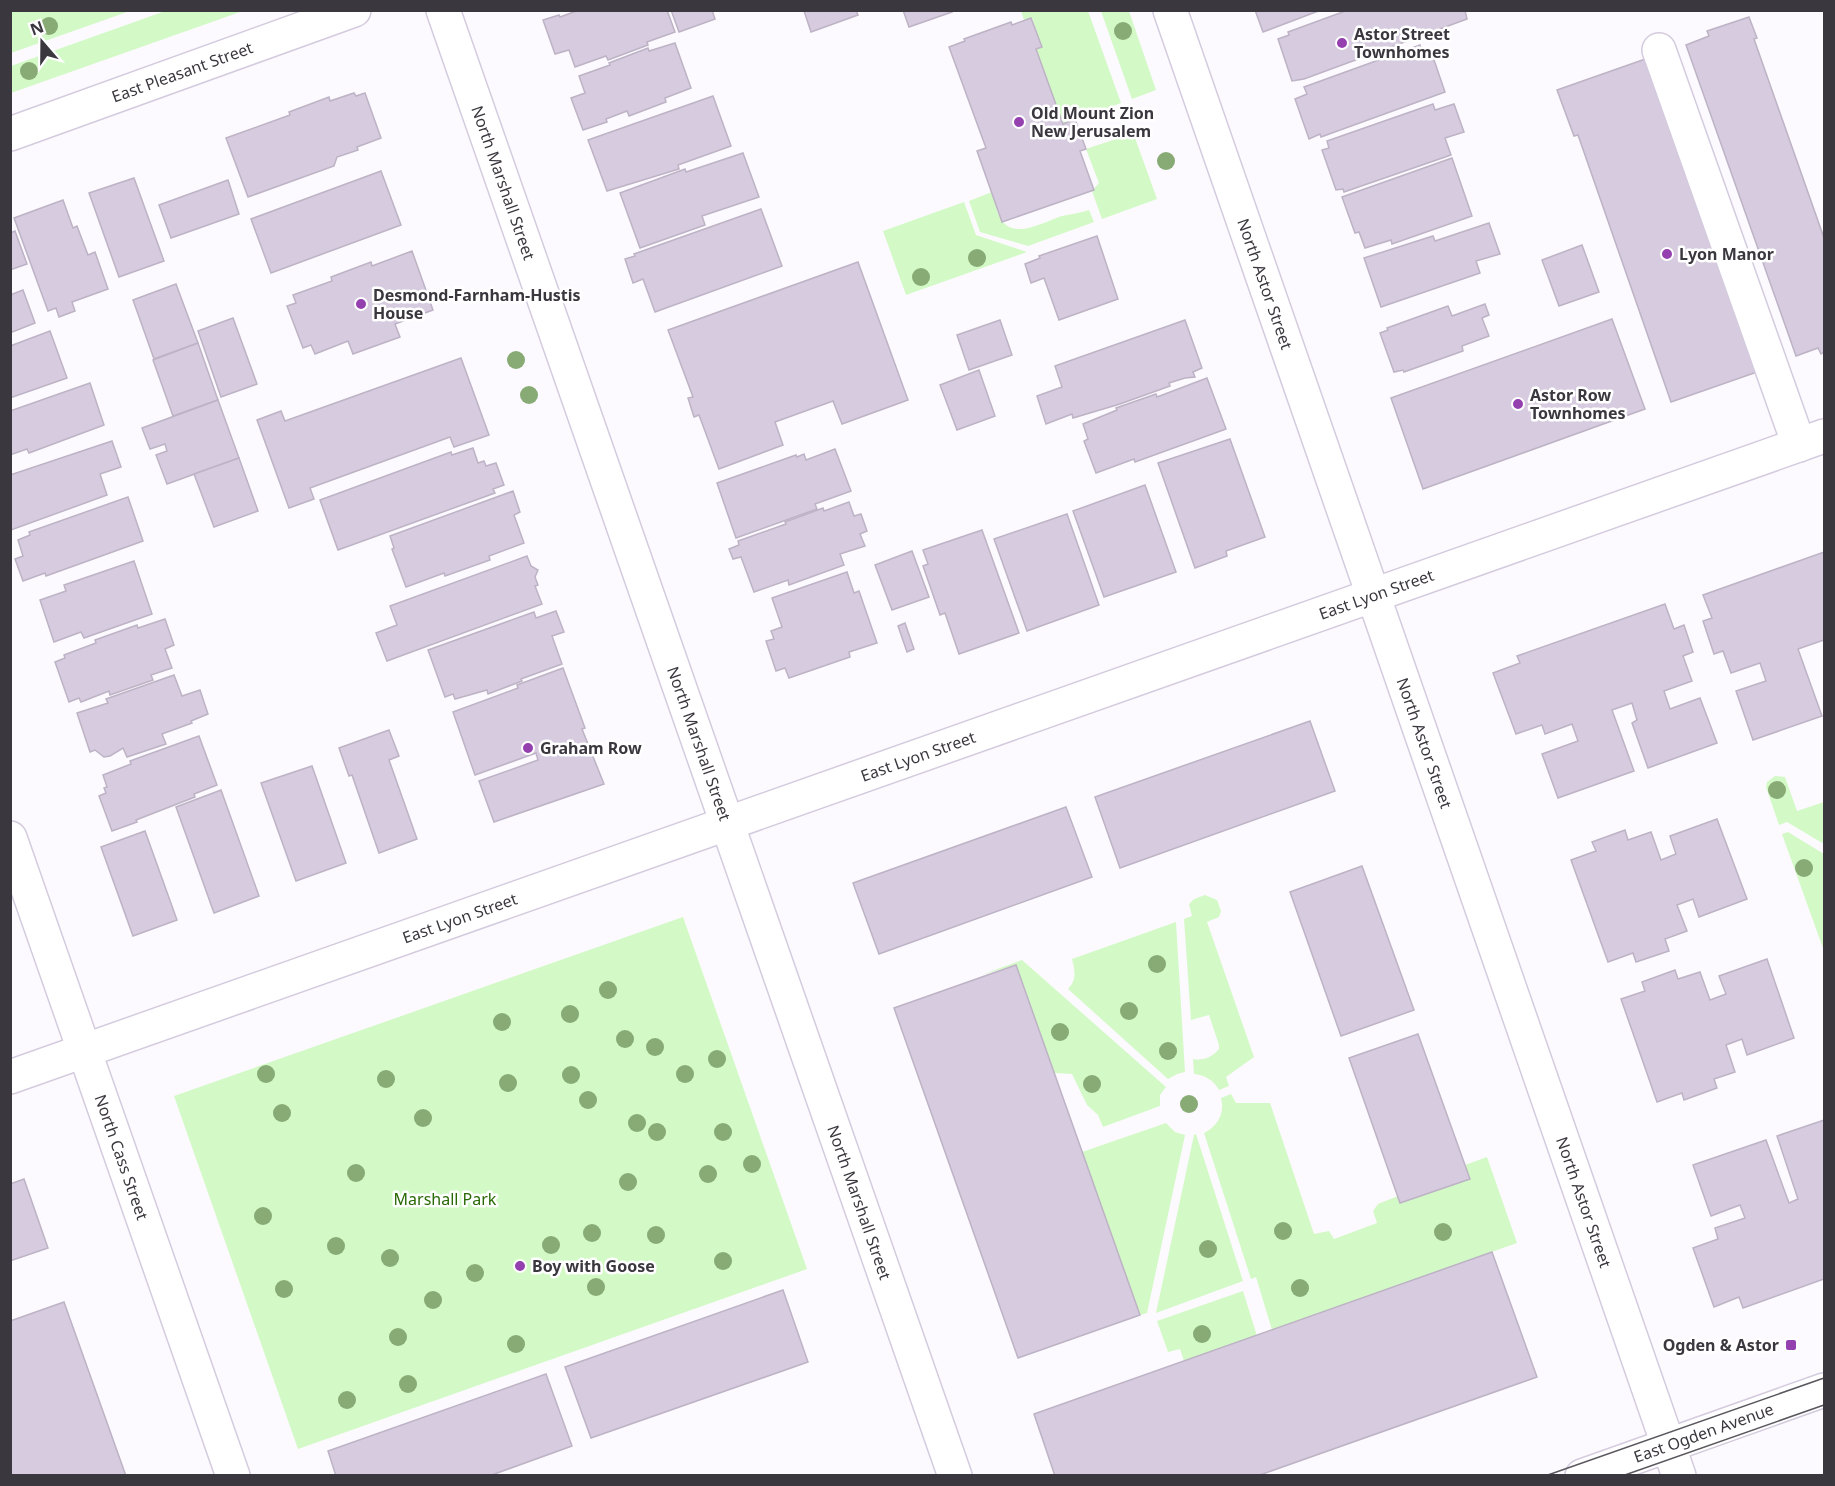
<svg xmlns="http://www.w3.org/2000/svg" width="1835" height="1486" viewBox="0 0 1835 1486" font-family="'Noto Sans',sans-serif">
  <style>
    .green { fill: #d3f9c6 }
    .building { fill: #d6cbdf; stroke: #bdb3c5; stroke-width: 1.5 }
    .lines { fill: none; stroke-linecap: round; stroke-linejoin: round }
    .minor-casing { stroke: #d5cbde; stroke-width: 36 }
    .minor { stroke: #fff; stroke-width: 33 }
    .tram { stroke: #5b575e; stroke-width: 1.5 }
    .tree { fill: #88aa75 }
    .poi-dot { fill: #9440af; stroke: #fff; stroke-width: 2 }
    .labels { text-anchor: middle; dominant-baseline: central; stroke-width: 5; stroke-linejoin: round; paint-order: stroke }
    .poi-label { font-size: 16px; font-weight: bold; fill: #3b373f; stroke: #fff; text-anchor: start }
    .street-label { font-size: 16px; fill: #3b373f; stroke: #fff }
    .park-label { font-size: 16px; fill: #296905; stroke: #fff }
  </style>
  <rect width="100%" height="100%" fill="#fcfafe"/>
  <!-- green -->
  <g class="green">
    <polygon points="11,10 130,10 130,11 11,53"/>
    <polygon points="168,10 243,11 11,93 11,66"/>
    <polygon points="1021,11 1088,11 1121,103 1063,124 1036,49 1042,47 1032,18 1024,20"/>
    <polygon points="1101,11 1129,11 1156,90 1132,99"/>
    <polygon points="1131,134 1134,135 1157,199 1102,219 1092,191 1099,183 1086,149"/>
    <path d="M992,192c3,9 5,25 12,31 14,15 42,-2 58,-7 9,-2 18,-3 27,-6l5,12 -66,24 -48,-14 -11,-31z"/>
    <polygon points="964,202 976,235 1027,252 906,295 883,231"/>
    <polygon points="1775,776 1785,777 1797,811 1824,802 1824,844 1787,822 1779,825 1766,787 1767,782"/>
    <polygon points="1788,832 1824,854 1824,951 1782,834"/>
    <path d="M1205,895l12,5 4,11 -2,6 -12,5 47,135 -28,20 3,9 -10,4c-5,-10 -15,-15 -25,-16l-1,-15c11,2 19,-2 26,-10v-4l-10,-30 -18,5 -7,-101 8,-3 -3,-12 5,-5z"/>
    <polygon points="683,917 807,1269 298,1449 174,1096"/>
    <path d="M1176,922l9,150 -8,2 -9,5 -100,-90c9,-9 7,-18 4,-30z"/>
    <polygon points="1022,960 1166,1087 1160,1095 1160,1106 1103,1127 1098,1115 1087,1105 1072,1074 1054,1073 1016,965 981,975"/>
    <path d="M1231,1094l5,9h34l44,131 15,-3 5,8 43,-16 -4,-12 5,-7 20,-8 2,7 69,-24 -4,-14 22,-8 30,86 -245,87 -16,-53 -5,2 -47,-146c14,-7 21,-20 17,-35z"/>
    <polygon points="1166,1123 1175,1132 1185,1135 1147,1313 1140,1315 1082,1152"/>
    <polygon points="1196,1134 1243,1281 1156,1313 1194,1135"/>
    <polygon points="1243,1291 1257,1336 1184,1361 1180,1349 1168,1352 1157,1321"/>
  </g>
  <!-- building -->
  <g class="building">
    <polygon points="579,10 667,10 675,32 647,42 648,45 608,60 606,56 575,67 569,50 555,54 543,20 559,15 560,17"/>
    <polygon points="671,10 712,10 715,19 679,32"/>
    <polygon points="806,10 856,10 858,15 811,32 804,11"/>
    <polygon points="903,10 951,10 952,12 909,27"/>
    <polygon points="1255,10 1321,10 1263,32"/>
    <polygon points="1348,10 1465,10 1467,19 1304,79 1292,81 1278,39 1289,35 1288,32"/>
    <polygon points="1749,17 1757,38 1754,39 1824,238 1824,352 1821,354 1818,348 1796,356 1686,45 1709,36 1707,31"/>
    <polygon points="1031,18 1042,47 1036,49 1063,124 1075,119 1086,149 1080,151 1094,190 1002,222 977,151 986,148 949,47 965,41 964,39 1011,22 1012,25"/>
    <polygon points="675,43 691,88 665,98 666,102 629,116 627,111 606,119 607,122 583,130 571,98 585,93 579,76 610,65 609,63 648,48 649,51"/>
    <polygon points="1420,45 1425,60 1433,57 1445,92 1321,137 1320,134 1309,139 1295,99 1307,94 1304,87"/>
    <polygon points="1651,57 1757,372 1671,402 1578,135 1574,136 1557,90"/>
    <polygon points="354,93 356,96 365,93 381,138 357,147 358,150 337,157 334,166 248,197 226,138 290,115 289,112 329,97 330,101"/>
    <polygon points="713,96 731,146 678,165 679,169 607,191 588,140"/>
    <polygon points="1433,104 1435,110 1454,104 1464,132 1445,138 1451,155 1344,192 1343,189 1336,190 1322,150 1329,148 1327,141"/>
    <polygon points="743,153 759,197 702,216 705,225 640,248 620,193 685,169 686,172"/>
    <polygon points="1452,158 1472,216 1392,244 1391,240 1365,248 1359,232 1355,233 1342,197"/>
    <polygon points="381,171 401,225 271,273 251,219"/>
    <polygon points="134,178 164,261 119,277 89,193"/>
    <polygon points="228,180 239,214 171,238 159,205"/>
    <polygon points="63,200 73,228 77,226 88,255 95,252 108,289 72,302 75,311 59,317 56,308 48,311 14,218"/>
    <polygon points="761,209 782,266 655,312 643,279 633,283 625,259 635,256 634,254"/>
    <polygon points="1489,223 1500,254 1476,261 1480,273 1381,307 1364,258 1433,236 1435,241"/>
    <polygon points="15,231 27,264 10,270 10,233"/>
    <polygon points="1097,236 1118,299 1059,320 1044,278 1031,283 1025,264 1040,258 1039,256"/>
    <polygon points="1582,245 1599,292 1559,306 1542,260"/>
    <polygon points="412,251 433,310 395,324 400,337 353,354 348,341 315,354 311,345 303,348 287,306 296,303 293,295 332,281 331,277 371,262 372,266"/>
    <polygon points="858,262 908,400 842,424 833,401 775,422 783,445 719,469 699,415 694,417 688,398 693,397 668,330"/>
    <polygon points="176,284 198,343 154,359 133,300"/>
    <polygon points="23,290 35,323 10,333 10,295"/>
    <polygon points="1485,304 1489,315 1482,318 1489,336 1462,346 1463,351 1404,372 1403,370 1394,372 1380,333 1388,330 1387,328 1448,306 1452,316"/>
    <polygon points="233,318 257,384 221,397 198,331"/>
    <polygon points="1612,319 1645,409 1423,489 1391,398"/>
    <polygon points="1000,320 1012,355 969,370 957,335"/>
    <polygon points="1185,320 1202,368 1193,372 1195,377 1185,378 1169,383 1170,386 1120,404 1073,418 1072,414 1046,424 1037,396 1062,387 1055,366"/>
    <polygon points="50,331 67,378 10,398 10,346"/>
    <polygon points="198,343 218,400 173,416 153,360"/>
    <polygon points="461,358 489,435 454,447 450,437 310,488 314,499 289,508 257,420 281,411 285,421"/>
    <polygon points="979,370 995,416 957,430 940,385"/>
    <polygon points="1207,378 1226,429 1135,462 1134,459 1096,473 1084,441 1088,439 1083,424 1117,410 1116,408 1156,394 1157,397"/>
    <polygon points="90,383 104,425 29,453 27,449 10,455 10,411"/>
    <polygon points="218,400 239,458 167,484 156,455 167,451 165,444 150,449 142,428"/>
    <polygon points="1230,439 1265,537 1226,551 1227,556 1195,568 1158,463"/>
    <polygon points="112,441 121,467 100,474 107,495 11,530 10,475"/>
    <polygon points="473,448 478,463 484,461 486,466 496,463 504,485 493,489 495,493 338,550 320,500 451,452 452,455"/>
    <polygon points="835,449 851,491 815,504 817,509 736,538 717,483 796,455 797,457 804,454 806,460"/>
    <polygon points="239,458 258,511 214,527 194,474"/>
    <polygon points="1145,485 1176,572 1104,597 1073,511"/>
    <polygon points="513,491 520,512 514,515 524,543 489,556 490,560 445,576 444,573 406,587 392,549 394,548 390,536"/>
    <polygon points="128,497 143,541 46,576 45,573 23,581 15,559 23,556 18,540 30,535 29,532"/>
    <polygon points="849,502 854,516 861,514 867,531 860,534 865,546 840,554 844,565 789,585 788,580 754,592 741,557 733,559 729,549 739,545 738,541 786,524 785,522 823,508 824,511"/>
    <polygon points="1067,514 1099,605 1027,631 994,539"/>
    <polygon points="982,530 1019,633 959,654 945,613 940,615 923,566 928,564 923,550"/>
    <polygon points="912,551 929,597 892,610 875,565"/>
    <polygon points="1824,552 1824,640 1798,649 1822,716 1753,740 1736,691 1766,681 1760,663 1731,673 1723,651 1714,654 1703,621 1712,618 1703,595"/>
    <polygon points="527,556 531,566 538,570 535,577 538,585 535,586 542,604 387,661 376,633 397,625 390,606"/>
    <polygon points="134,561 152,614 84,638 81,632 54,642 40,600 66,591 64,585"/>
    <polygon points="847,572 854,593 859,591 877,643 849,652 850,657 789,678 785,668 776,671 766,641 774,639 771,631 782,627 772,598"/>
    <polygon points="1665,604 1674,629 1684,625 1693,652 1683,656 1692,681 1664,691 1670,709 1700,698 1717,743 1648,768 1632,723 1637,720 1632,703 1612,710 1634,771 1558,798 1542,754 1578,741 1572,724 1545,734 1542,725 1516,734 1493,673 1520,663 1517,656"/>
    <polygon points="556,611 564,632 552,636 562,664 521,679 522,681 488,694 487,690 455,699 453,694 445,697 428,650 534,612 536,618"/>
    <polygon points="165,619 174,645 165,649 172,668 151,675 153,680 110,695 109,691 81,702 79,698 69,702 55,662 65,658 64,655 96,643 95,640 137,625 138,628"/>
    <polygon points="905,623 914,649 907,652 898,626"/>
    <polygon points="563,668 585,728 582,729 604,784 494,822 479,781 538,760 536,753 475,775 453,712 518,688 517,685"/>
    <polygon points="174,675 182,696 200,690 208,714 191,721 192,723 162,734 166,744 127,757 123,748 110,756 104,757 95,750 90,752 77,713 108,703 106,699"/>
    <polygon points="1310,721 1335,791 1120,868 1095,797"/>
    <polygon points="389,730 399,756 389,760 417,839 379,853 352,775 349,776 339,748"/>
    <polygon points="199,736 217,785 194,794 195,797 136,820 137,822 112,831 99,796 106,793 104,788 107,787 103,775 131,764 130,761"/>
    <polygon points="312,766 346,863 296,881 261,783"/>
    <polygon points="221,790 259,896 214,913 176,807"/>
    <polygon points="1066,807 1092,877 879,954 853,883"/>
    <polygon points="1717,819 1747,899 1699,917 1693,899 1677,905 1687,931 1665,939 1669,951 1636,962 1633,953 1608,962 1571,860 1596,851 1592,842 1625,830 1628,840 1651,832 1661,860 1676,854 1670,836"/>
    <polygon points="145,831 177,920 133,936 101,847"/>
    <polygon points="1362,866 1414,1010 1341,1036 1290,892"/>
    <polygon points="1767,959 1794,1038 1747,1055 1742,1039 1726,1045 1735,1072 1714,1079 1717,1088 1684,1100 1682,1093 1657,1102 1621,999 1645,991 1642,982 1675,970 1678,979 1700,972 1710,1000 1726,994 1719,976"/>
    <polygon points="1016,965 1140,1315 1018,1358 894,1008"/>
    <polygon points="1418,1034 1470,1179 1400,1203 1349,1058"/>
    <polygon points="1824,1120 1824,1279 1743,1308 1739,1297 1714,1307 1693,1248 1718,1239 1715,1228 1745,1218 1740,1205 1711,1216 1693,1165 1766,1140 1789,1203 1798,1199 1777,1136"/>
    <polygon points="24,1179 48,1248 10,1261 10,1184"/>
    <polygon points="1492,1252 1537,1377 1257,1476 1055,1476 1034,1414"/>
    <polygon points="783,1290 808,1362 591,1438 565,1367"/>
    <polygon points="64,1302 126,1476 10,1476 10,1321"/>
    <polygon points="546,1374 572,1446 489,1476 336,1476 328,1451"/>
  </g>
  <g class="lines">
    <!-- minor casing -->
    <g class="minor-casing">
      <g id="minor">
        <path id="s1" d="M443,10l512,1466"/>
        <path id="s2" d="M1170,10l509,1466"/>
        <polyline points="1659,50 1799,445"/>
        <path id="s3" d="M10,134l344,-124"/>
        <path id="s4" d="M10,838l223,638"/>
        <path id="s5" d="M10,1077l1814,-641"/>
        <path id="s6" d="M1582,1476l242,-86"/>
      </g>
    </g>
    <!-- minor -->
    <use href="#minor" class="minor"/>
    <!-- tram -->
    <g class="tram">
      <polyline points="1545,1476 1824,1378"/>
      <polyline points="1622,1476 1824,1405"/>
    </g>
  </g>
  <!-- trees -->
  <g class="tree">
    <circle cx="49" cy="26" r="9"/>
    <circle cx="1123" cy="31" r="9"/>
    <circle cx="29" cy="71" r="9"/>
    <circle cx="1166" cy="161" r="9"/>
    <circle cx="977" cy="258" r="9"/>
    <circle cx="921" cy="277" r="9"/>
    <circle cx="516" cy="360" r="9"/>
    <circle cx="529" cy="395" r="9"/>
    <circle cx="1777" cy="790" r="9"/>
    <circle cx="1804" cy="868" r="9"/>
    <circle cx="1157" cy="964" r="9"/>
    <circle cx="608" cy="990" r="9"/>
    <circle cx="1129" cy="1011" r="9"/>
    <circle cx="570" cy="1014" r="9"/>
    <circle cx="502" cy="1022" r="9"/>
    <circle cx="1060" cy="1032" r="9"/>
    <circle cx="625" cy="1039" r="9"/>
    <circle cx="655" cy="1047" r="9"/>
    <circle cx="1168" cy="1051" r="9"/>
    <circle cx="717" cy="1059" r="9"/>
    <circle cx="266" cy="1074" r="9"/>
    <circle cx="685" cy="1074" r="9"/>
    <circle cx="571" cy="1075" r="9"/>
    <circle cx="386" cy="1079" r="9"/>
    <circle cx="508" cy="1083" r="9"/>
    <circle cx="1092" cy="1084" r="9"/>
    <circle cx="588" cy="1100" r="9"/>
    <circle cx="1189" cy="1104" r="9"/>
    <circle cx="282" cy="1113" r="9"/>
    <circle cx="423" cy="1118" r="9"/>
    <circle cx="637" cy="1123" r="9"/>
    <circle cx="657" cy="1132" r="9"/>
    <circle cx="723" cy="1132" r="9"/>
    <circle cx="752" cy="1164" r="9"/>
    <circle cx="356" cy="1173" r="9"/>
    <circle cx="708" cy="1174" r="9"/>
    <circle cx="628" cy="1182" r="9"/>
    <circle cx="263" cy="1216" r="9"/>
    <circle cx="1283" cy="1231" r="9"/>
    <circle cx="1443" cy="1232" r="9"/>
    <circle cx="592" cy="1233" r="9"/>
    <circle cx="656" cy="1235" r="9"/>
    <circle cx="551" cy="1245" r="9"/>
    <circle cx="336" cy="1246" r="9"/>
    <circle cx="1208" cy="1249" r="9"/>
    <circle cx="390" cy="1258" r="9"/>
    <circle cx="723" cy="1261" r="9"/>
    <circle cx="475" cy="1273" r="9"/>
    <circle cx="596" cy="1287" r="9"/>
    <circle cx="1300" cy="1288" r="9"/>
    <circle cx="284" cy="1289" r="9"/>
    <circle cx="433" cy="1300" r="9"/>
    <circle cx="1202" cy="1334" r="9"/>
    <circle cx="398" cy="1337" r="9"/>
    <circle cx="516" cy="1344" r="9"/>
    <circle cx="408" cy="1384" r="9"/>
    <circle cx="347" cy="1400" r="9"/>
  </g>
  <!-- markers -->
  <g class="poi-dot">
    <circle cx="1342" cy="43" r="6"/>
    <circle cx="1019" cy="122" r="6"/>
    <circle cx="1667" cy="254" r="6"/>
    <circle cx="361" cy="304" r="6"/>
    <circle cx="1518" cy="404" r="6"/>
    <circle cx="528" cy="748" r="6"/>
    <circle cx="520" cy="1266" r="6"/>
    <rect x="1785" y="1339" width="12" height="12" rx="3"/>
  </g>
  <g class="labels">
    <!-- poi labels -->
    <g class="poi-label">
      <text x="1354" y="34">Astor Street<tspan x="1354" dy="18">Townhomes</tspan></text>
      <text x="1031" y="113">Old Mount Zion<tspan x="1031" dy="18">New Jerusalem</tspan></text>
      <text x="1679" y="254">Lyon Manor</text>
      <text x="373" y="295">Desmond-Farnham-Hustis<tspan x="373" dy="18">House</tspan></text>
      <text x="1530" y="395">Astor Row<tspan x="1530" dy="18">Townhomes</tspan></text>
      <text x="540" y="748">Graham Row</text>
      <text x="532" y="1266">Boy with Goose</text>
      <text x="1779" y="1345" text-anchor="end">Ogden &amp; Astor</text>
    </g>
    <!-- street labels -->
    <g class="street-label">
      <text stroke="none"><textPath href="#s3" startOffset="183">East Pleasant Street</textPath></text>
      <text stroke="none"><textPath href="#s1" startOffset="183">North Marshall Street</textPath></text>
      <text stroke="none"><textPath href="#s2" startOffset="290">North Astor Street</textPath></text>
      <text stroke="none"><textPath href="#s5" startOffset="1449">East Lyon Street</textPath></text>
      <text stroke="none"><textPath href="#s1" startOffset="777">North Marshall Street</textPath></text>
      <text stroke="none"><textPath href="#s2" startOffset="776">North Astor Street</textPath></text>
      <text stroke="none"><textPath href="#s5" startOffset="963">East Lyon Street</textPath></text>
      <text stroke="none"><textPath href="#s5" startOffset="477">East Lyon Street</textPath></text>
      <text stroke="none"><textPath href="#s4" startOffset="338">North Cass Street</textPath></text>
      <text stroke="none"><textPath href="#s1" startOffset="1263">North Marshall Street</textPath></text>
      <text stroke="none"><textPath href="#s2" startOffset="1262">North Astor Street</textPath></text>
      <text stroke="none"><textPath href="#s6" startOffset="129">East Ogden Avenue</textPath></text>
    </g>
    <!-- park labels -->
    <g class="park-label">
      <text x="445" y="1199">Marshall Park</text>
    </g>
  </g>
  <!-- border -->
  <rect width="1835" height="1486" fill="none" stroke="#3b373f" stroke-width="24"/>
  <!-- north arrow -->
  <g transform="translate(42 42) rotate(340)" stroke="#ffffff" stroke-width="4.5" paint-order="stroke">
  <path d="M0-4.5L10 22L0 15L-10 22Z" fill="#3b373f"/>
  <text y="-9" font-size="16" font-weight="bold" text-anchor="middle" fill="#3b373f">N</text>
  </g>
</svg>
